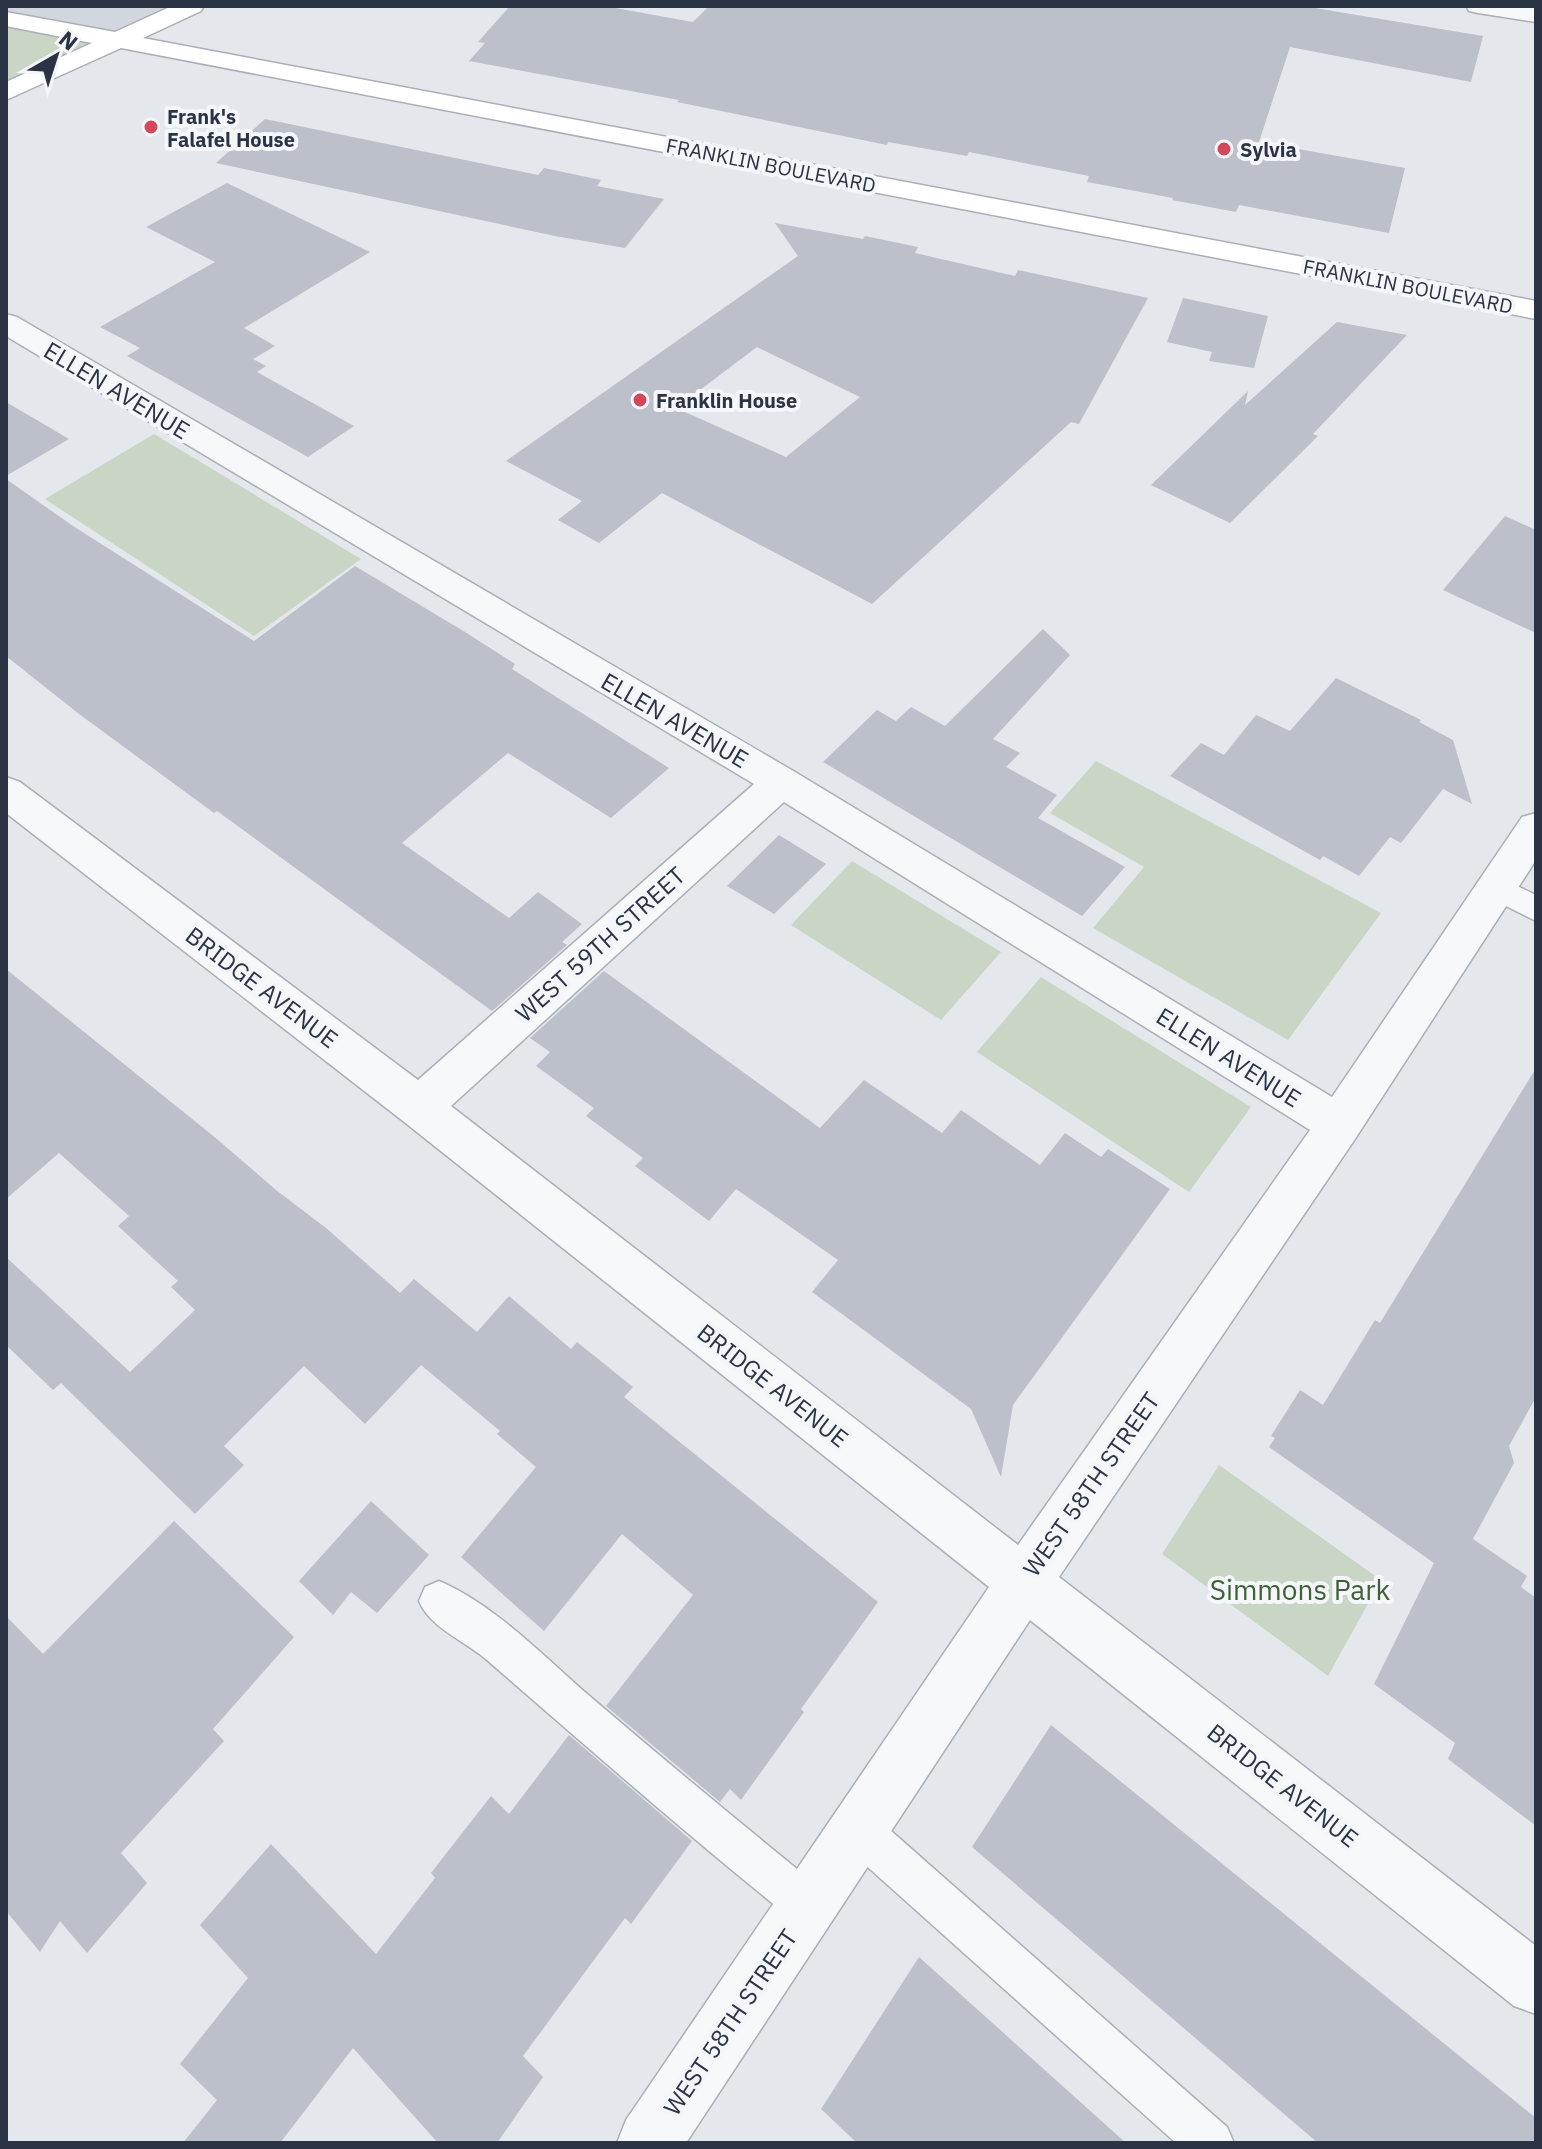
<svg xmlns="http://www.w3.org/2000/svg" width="1542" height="2149" viewBox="0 0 1542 2149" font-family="'IBM Plex Sans',sans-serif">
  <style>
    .built { fill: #d2d6de }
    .green { fill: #c9d6c5 }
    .building { fill: #bbc0ca; fill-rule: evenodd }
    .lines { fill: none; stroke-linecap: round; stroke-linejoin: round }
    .lane-casing { stroke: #a9aeb7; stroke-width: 3 }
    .street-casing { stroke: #a9aeb7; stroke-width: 3 }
    .secondary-casing { stroke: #a9aeb7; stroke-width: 3 }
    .lane { fill: #f7f8fa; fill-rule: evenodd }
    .street { fill: #f7f8fa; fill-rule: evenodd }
    .secondary { fill: #fff; fill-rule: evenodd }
    .poi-dot { fill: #d1495b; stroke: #f4f6f9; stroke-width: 3 }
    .labels { text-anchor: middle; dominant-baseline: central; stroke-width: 8; stroke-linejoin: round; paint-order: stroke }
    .far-poi-label { font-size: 20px; font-weight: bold; fill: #2b3445; stroke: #f4f6f9; text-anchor: start }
    .far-street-label { font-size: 20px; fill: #2b3445; stroke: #f4f6f9 }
    .street-label { font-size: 24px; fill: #2b3445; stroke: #f4f6f9 }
    .near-park-label { font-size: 28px; fill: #3f6138; stroke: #f4f6f9 }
  </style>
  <rect width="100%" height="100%" fill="#e4e7ec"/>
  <!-- built -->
  <polygon class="built" points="6,6 192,6 118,40 6,19"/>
  <!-- green -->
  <g class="green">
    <polygon points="6,19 118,40 6,92"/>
    <polygon points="154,434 361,559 254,636 45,499"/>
    <polygon points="1096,761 1381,913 1288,1040 1093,928 1144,867 1050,813"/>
    <polygon points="852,861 1001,952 941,1020 791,925"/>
    <polygon points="1041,977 1251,1107 1189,1192 977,1052"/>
    <polygon points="1219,1465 1381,1580 1328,1676 1162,1554"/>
  </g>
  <!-- building -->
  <g class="building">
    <polygon points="510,6 604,6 693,22 709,6 1303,6 1483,36 1471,82 1290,47 1259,142 1405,168 1389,233 1239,205 1236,212 1172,200 1173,198 1087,182 1089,176 969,152 967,156 888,142 887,145 677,102 679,100 469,61 485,43 478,42"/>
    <polygon points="265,119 538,175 544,168 601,180 597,186 664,199 625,248 555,236 216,163"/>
    <polygon points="227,183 370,252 244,328 275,346 253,359 266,366 257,372 354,426 308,457 127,356 140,348 100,327 215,262 146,227"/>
    <path d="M775,223l88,16 2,-3 53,11 -3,6 100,23 3,-6 130,28 -69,126 -8,-2 -199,182 -210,-111 -63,50 -41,-23 24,-19 -76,-40 292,-205zM757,347l103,50 -74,60 -110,-49z"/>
    <polygon points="1183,298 1268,316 1254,368 1209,361 1212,352 1167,342"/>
    <polygon points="1337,322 1407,335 1313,434 1318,436 1230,523 1151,485 1248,391 1245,405"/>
    <polygon points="6,402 69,439 6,476"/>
    <polygon points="6,479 73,526 254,641 355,566 465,632 515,664 512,669 669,768 611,818 508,753 402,843 509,918 538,892 582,924 562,942 567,945 492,1011 217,811 214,813 79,714 6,656"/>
    <polygon points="1505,516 1536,530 1536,633 1443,590"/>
    <polygon points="1043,629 1070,655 993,739 1020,753 1006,767 1057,795 1038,818 1125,867 1082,916 823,762 877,710 896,721 911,707 945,726"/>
    <polygon points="1336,678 1421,720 1419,722 1453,740 1472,804 1443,789 1401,843 1390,837 1359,876 1323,856 1320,860 1170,776 1201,743 1224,755 1256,715 1290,731"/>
    <polygon points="779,835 826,864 774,914 727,886"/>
    <polygon points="6,969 217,1139 276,1190 326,1228 400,1293 414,1279 477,1332 509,1296 571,1349 577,1342 633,1387 624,1397 878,1602 801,1709 804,1712 741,1800 730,1789 720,1802 606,1706 693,1595 622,1534 544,1631 461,1557 536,1467 497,1434 500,1431 421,1365 365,1424 304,1366 224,1446 244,1465 195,1514 61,1383 53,1390 6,1345 6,1257 130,1372 195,1310 171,1287 178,1281 118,1226 129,1216 59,1153 6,1199"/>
    <polygon points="604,971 820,1128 864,1080 942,1133 961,1110 1040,1165 1065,1133 1101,1157 1108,1149 1170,1189 1013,1405 1001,1477 971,1409 812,1292 838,1260 736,1189 709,1221 635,1166 643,1158 586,1116 594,1108 536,1066 550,1052 530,1038"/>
    <polygon points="1536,1068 1536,1397 1509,1446 1514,1463 1473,1539 1527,1576 1521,1587 1536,1598 1536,1826 1448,1759 1455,1743 1374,1684 1434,1563 1269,1447 1275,1438 1271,1436 1300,1390 1323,1405 1375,1320 1380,1323"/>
    <polygon points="371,1501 429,1555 377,1613 351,1592 333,1615 299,1581"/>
    <polygon points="174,1521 294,1637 213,1729 224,1741 121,1853 147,1883 87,1953 60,1921 40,1952 6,1911 6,1616 43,1654"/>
    <polygon points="1051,1725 1536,2118 1536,2143 1318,2143 972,1847"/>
    <polygon points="569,1735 692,1841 631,1924 625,1918 523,2056 543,2077 497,2143 438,2143 353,2048 280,2143 183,2143 217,2100 180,2064 248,1978 200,1925 271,1844 376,1954 435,1878 431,1873 491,1796 509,1814"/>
    <polygon points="919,1957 1126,2143 857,2143 821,2109"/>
  </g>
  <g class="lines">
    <!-- lane casing -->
    <g class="lane-casing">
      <g id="lane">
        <polygon points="1496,876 1536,895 1536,921 1486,896 1481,888 1486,880"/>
        <path d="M439,1581c58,25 107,78 154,118 76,65 152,128 230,191l7,15 -7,15 -15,7 -15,-7c-104,-84 -205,-172 -306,-260 -22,-19 -57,-32 -68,-59l6,-14z"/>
        <polygon points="858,1809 873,1815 1227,2127 1234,2143 1176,2143 843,1845 837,1830 843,1815"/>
      </g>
    </g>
    <!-- street casing -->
    <g class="street-casing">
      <g id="street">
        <polygon points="1466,6 1536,8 1536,22 1478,13 1469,11"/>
        <path d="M6,314l11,3 778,455 537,325 190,-280 14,-4v47l-181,279 -296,438 477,369v68l-22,-8 -484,-386 -344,523h-69l9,-23 363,-533 -586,-466 -397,-308v-36l14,5 398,298 336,-296 -748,-448zM784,802l526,328 -292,415 -567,-439z"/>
      </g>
    </g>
    <!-- secondary casing -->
    <g class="secondary-casing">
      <polygon id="secondary" points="172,6 204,6 201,11 143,38 1536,301 1536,319 121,48 6,100 6,82 92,43 6,26 6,12 115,32"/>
    </g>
    <!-- lane -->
    <use href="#lane" class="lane"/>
    <!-- street -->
    <use href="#street" class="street"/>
    <!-- secondary -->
    <use href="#secondary" class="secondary"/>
  </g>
  <!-- markers -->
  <g class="poi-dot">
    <circle cx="151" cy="127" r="8"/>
    <circle cx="1224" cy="149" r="8"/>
    <circle cx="640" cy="400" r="8"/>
  </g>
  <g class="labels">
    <!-- far-poi labels -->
    <g class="far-poi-label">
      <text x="167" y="116">Frank's<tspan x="167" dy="23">Falafel House</tspan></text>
      <text x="1240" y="149">Sylvia</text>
      <text x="656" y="400">Franklin House</text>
    </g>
    <!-- far-street labels -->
    <g class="far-street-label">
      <text transform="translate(771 165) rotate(11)">FRANKLIN BOULEVARD</text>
      <text transform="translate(1408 286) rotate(11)">FRANKLIN BOULEVARD</text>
    </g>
    <!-- street labels -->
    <g class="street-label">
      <text transform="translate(117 390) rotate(31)">ELLEN AVENUE</text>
      <text transform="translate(675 720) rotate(30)">ELLEN AVENUE</text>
      <text transform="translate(600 944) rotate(-42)">WEST 59TH STREET</text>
      <text transform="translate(262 987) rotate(37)">BRIDGE AVENUE</text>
      <text transform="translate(1229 1057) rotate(32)">ELLEN AVENUE</text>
      <text transform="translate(773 1385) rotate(38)">BRIDGE AVENUE</text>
      <text transform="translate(1091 1484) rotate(-55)">WEST 58TH STREET</text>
      <text transform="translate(1283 1785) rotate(38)">BRIDGE AVENUE</text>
      <text transform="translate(730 2022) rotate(-56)">WEST 58TH STREET</text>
    </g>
    <!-- near-park labels -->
    <g class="near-park-label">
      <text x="1300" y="1589">Simmons Park</text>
    </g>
  </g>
  <!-- border -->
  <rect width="1542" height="2149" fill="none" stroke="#2b3445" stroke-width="16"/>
  <!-- north arrow -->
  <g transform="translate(56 56) rotate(39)" stroke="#f4f6f9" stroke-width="6" paint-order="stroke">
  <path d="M0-6L14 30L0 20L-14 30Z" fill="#2b3445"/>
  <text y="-12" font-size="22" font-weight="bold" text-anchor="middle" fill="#2b3445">N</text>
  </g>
</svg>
